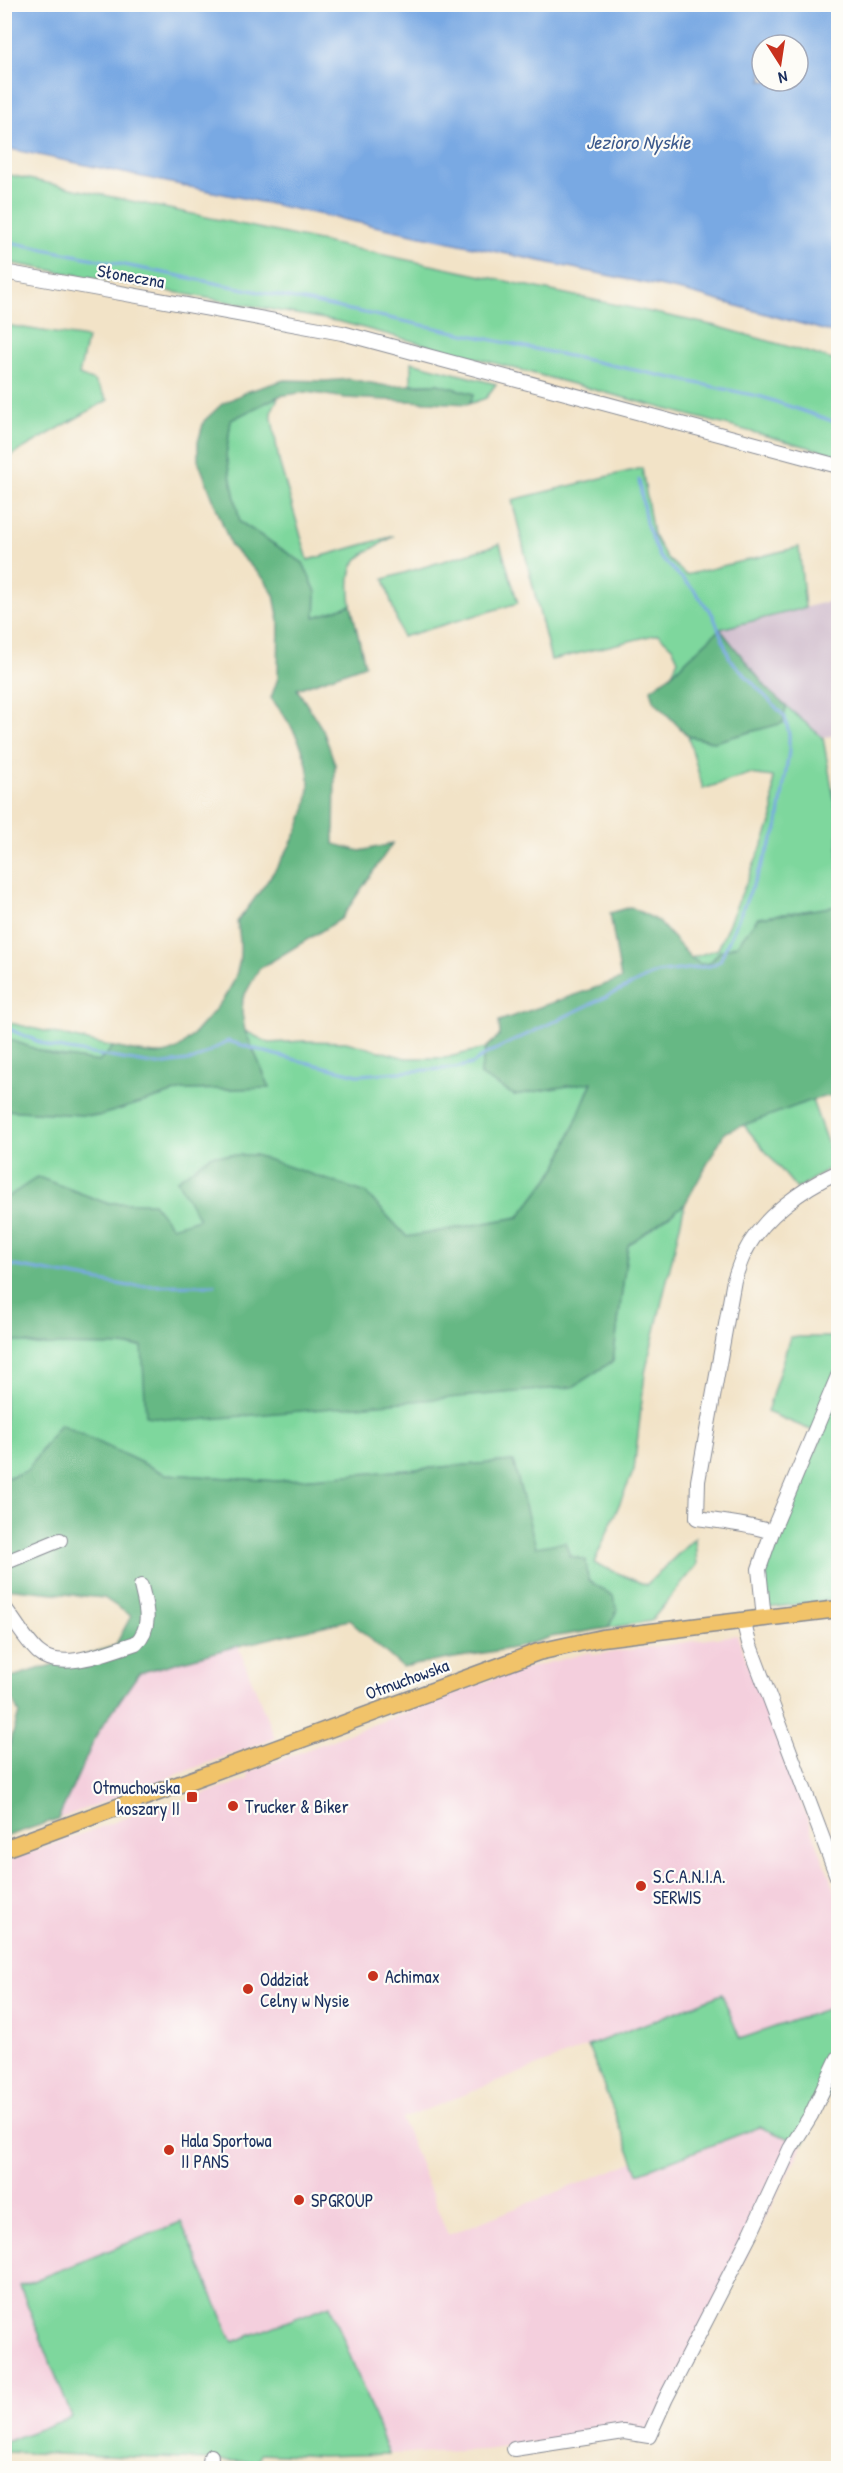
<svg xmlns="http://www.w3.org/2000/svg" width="843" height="2473" viewBox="0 0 843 2473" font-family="'Patrick Hand',sans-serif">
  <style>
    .built { fill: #f4cfdd }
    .industrial { fill: #d0bdcd }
    .green { fill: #7ed79d; stroke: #4c837e; stroke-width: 1.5 }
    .forest { fill: #66b884; stroke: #407471; stroke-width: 1.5 }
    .water { fill: #79a9e3; stroke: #4a6ca0; stroke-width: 1.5; fill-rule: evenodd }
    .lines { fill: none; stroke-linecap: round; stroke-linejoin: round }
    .stream { stroke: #79a9e3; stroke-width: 3 }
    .minor-casing { stroke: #868992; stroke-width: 16 }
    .major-casing { stroke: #868992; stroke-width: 19 }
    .minor { stroke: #fff; stroke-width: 14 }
    .major { stroke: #f1c36a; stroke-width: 16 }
    .poi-dot { fill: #c8321e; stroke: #fdfcf7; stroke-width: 2 }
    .labels { text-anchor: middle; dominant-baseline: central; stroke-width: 4.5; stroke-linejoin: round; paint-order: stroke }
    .street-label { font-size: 18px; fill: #1b2f5e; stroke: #fdfcf7 }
    .poi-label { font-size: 18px; fill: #1b2f5e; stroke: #fdfcf7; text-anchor: start }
    .water-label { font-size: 20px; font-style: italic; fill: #3c5a8d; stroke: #fdfcf7 }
  </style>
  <rect width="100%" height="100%" fill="#fdfcf7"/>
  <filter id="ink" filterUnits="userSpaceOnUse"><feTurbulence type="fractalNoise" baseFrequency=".0167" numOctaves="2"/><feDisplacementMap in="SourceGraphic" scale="12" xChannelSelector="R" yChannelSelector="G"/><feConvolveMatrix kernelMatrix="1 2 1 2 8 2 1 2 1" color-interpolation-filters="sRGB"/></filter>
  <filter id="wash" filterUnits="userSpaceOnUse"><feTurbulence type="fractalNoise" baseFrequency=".008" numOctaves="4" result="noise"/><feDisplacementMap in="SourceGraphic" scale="24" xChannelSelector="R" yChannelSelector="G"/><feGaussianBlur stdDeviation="1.35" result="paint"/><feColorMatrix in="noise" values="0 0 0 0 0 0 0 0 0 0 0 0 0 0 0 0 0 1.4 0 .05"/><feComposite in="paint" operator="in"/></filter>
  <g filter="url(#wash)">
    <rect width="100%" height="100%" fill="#f2e3c7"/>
    <!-- built -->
    <g class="built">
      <polygon points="737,1635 838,1898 838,2005 739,2039 722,1994 402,2119 448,2235 633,2162 638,2173 759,2127 803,2144 655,2433 624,2430 485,2450 389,2454 330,2305 72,2417 5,2442 5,1862 166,1803 180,1802 249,1779 248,1772 512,1672 591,1652 593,1655"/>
      <polygon points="238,1646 275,1738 58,1819 98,1732 139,1673"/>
    </g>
    <!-- industrial -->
    <polygon class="industrial" points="838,599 838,734 823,738 770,692 720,629"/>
    <!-- green -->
    <g class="green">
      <polygon points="5,174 716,326 824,357 838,362 838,455 341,322 5,262"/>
      <polygon points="5,325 87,338 79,375 94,381 108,400 5,459"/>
      <polygon points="411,362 496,384 486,398 469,404 474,394 438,384 411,384"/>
      <path d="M279,396l-8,16 8,49 29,99 86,-24c-38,23 -49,21 -43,69l-36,13 1,-26 -13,-29 -63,-41 -14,-66 5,-36z"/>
      <polygon points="642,468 653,534 666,557 686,575 799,547 805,608 720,629 671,675 678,660 672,647 658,634 551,660 512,500"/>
      <polygon points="500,544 518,603 402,637 384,579"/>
      <polygon points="786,706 823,738 838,820 838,906 758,918 737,945 719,952 710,963 700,964 691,958 718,949 767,834 773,817 773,777 749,774 703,789 688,736 714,742 783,723"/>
      <polygon points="5,1020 10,1023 113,1047 99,1062 52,1055 5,1038"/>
      <polygon points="245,1031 269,1043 304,1041 346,1042 406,1058 445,1058 486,1048 480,1075 514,1095 592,1081 557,1167 519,1217 407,1237 366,1193 177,1180 200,1219 171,1228 153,1204 106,1203 38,1177 5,1199 5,1110 98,1116 182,1090 270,1088"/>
      <polygon points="812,1100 835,1165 797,1189 743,1124"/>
      <polygon points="685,1204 645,1373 634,1470 594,1563 646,1585 695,1538 697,1565 651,1621 608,1628 617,1610 613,1596 536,1548 513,1461 277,1481 165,1474 60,1424 27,1471 5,1478 4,1339 37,1345 143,1346 146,1416 613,1361 628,1245"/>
      <polygon points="790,1337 838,1337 838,1599 769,1608 764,1572 800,1481 823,1435 767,1412"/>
      <polygon points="722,1994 740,2039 838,2005 838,2074 803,2144 759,2127 638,2173 588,2046"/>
      <polygon points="181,2222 233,2342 330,2305 389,2454 320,2456 261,2453 257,2462 5,2452 5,2442 72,2417 20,2286"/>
    </g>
    <!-- forest -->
    <g class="forest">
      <path d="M350,379l37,7 51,-2 36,10 -5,10 -123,-6 -40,-6 -27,4 -48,24 -5,36 14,66 63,41 13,29 -1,25 36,-12 14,60 -68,24 26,41 12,34 -1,80 26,7 32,-7 -51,75 -82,50 -16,29 -1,15 3,18 25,57 -88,2 -84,26 -93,-6v-72l47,17 47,7 14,-15c13,2 43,10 55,6 14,-4 22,-15 31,-25 32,-35 49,-58 38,-106 28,-37 71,-90 72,-137 1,-33 -19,-63 -38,-87l7,-20 1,-57 -5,-26 -9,-15 -34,-34 -33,-86v-18l6,-21 18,-17 24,-12 38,-12 41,1z"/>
      <polygon points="720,629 770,692 786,706 783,723 714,742 688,736 654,701 651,689 671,675"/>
      <polygon points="838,906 838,1094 812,1100 725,1132 685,1204 628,1245 613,1361 573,1387 186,1421 146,1416 142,1346 37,1345 5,1339 5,1199 38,1177 106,1203 153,1203 172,1227 199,1219 177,1180 212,1155 255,1155 366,1193 407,1237 519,1217 557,1167 592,1082 514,1095 480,1075 486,1048 500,1035 499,1021 621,979 610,913 631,907 658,921 691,958 700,964 710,963 719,952 737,945 758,918"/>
      <polygon points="60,1424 165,1474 277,1481 513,1461 536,1547 565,1542 570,1556 586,1560 588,1580 613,1596 617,1610 608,1628 551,1637 519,1647 402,1667 349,1620 238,1646 139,1673 98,1732 58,1819 5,1837 5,1760 19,1713 5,1686 5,1679 115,1646 131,1616 104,1598 5,1588 4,1479 27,1471"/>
    </g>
    <!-- water -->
    <path class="water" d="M5,4l833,1v329l-151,-42 -682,-144zM762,45h36v36h-36z"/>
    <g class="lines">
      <!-- stream -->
      <g class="stream">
        <polyline points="4,241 370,314 762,397 838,423"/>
        <polyline points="4,1027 51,1047 158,1065 194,1060 228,1041 276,1055 358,1075 455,1068 472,1064 488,1053 656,973 710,966 720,961 777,829 789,751 789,734 785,717 730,659 713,615 694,590 659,556 646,523 639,480"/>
        <polyline points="4,1264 129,1286 215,1285"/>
      </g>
    </g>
  </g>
  <g filter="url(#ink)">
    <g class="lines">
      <!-- minor casing -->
      <g class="minor-casing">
        <g id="minor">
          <polyline points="4,272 342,333 838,466"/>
          <polyline points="772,1532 838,1376"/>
          <polyline points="4,1563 60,1540"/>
          <path d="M4,1607c11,14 21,33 34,45 23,21 72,-1 98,-9 17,-17 10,-36 5,-57"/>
          <path d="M764,1618l-5,-49 13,-37c-24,-8 -49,-10 -75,-14l1,-37 36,-201c3,-8 6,-18 10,-26 17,-36 59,-66 94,-82"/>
          <polyline points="743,1620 749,1643 838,1879"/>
          <polyline points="514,2449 624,2432 649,2436 666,2398 751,2233 790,2149 811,2115 838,2058"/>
          <polyline points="209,2468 211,2456"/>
        </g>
      </g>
      <!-- major casing -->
      <g class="major-casing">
        <polyline id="major" points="4,1849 538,1652 602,1638 838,1609"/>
      </g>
      <!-- minor -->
      <use href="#minor" class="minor"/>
      <!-- major -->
      <use href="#major" class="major"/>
    </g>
  </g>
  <!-- markers -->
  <g class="poi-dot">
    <rect x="186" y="1791" width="12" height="12" rx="3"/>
    <circle cx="233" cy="1806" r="6"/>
    <circle cx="641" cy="1886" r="6"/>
    <circle cx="373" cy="1976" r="6"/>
    <circle cx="248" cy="1989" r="6"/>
    <circle cx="169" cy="2150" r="6"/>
    <circle cx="299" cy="2200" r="6"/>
  </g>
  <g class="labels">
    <!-- street labels -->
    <g class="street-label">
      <text transform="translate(131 276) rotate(10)">Słoneczna</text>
      <text transform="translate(407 1679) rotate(-20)">Otmuchowska</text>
    </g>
    <!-- poi labels -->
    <g class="poi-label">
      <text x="180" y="1787" text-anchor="end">Otmuchowska<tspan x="180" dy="21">koszary II</tspan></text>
      <text x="245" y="1806">Trucker &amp; Biker</text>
      <text x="653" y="1876">S.C.A.N.I.A.<tspan x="653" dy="21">SERWIS</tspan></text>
      <text x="385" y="1976">Achimax</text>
      <text x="260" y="1979">Oddział<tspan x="260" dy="21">Celny w Nysie</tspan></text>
      <text x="181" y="2140">Hala Sportowa<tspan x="181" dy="21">II PANS</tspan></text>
      <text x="311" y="2200">SPGROUP</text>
    </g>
    <!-- water labels -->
    <g class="water-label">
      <text x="638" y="141">Jezioro Nyskie</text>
    </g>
  </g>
  <!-- margin -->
  <rect width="843" height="2473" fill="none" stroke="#fdfcf7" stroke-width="24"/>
  <!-- north arrow -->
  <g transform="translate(780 63) rotate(168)"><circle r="28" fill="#fdfcf7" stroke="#a3aaba" stroke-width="1.5"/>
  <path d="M0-4.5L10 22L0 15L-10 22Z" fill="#c8321e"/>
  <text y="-9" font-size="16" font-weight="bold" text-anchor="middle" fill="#1b2f5e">N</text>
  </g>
</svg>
